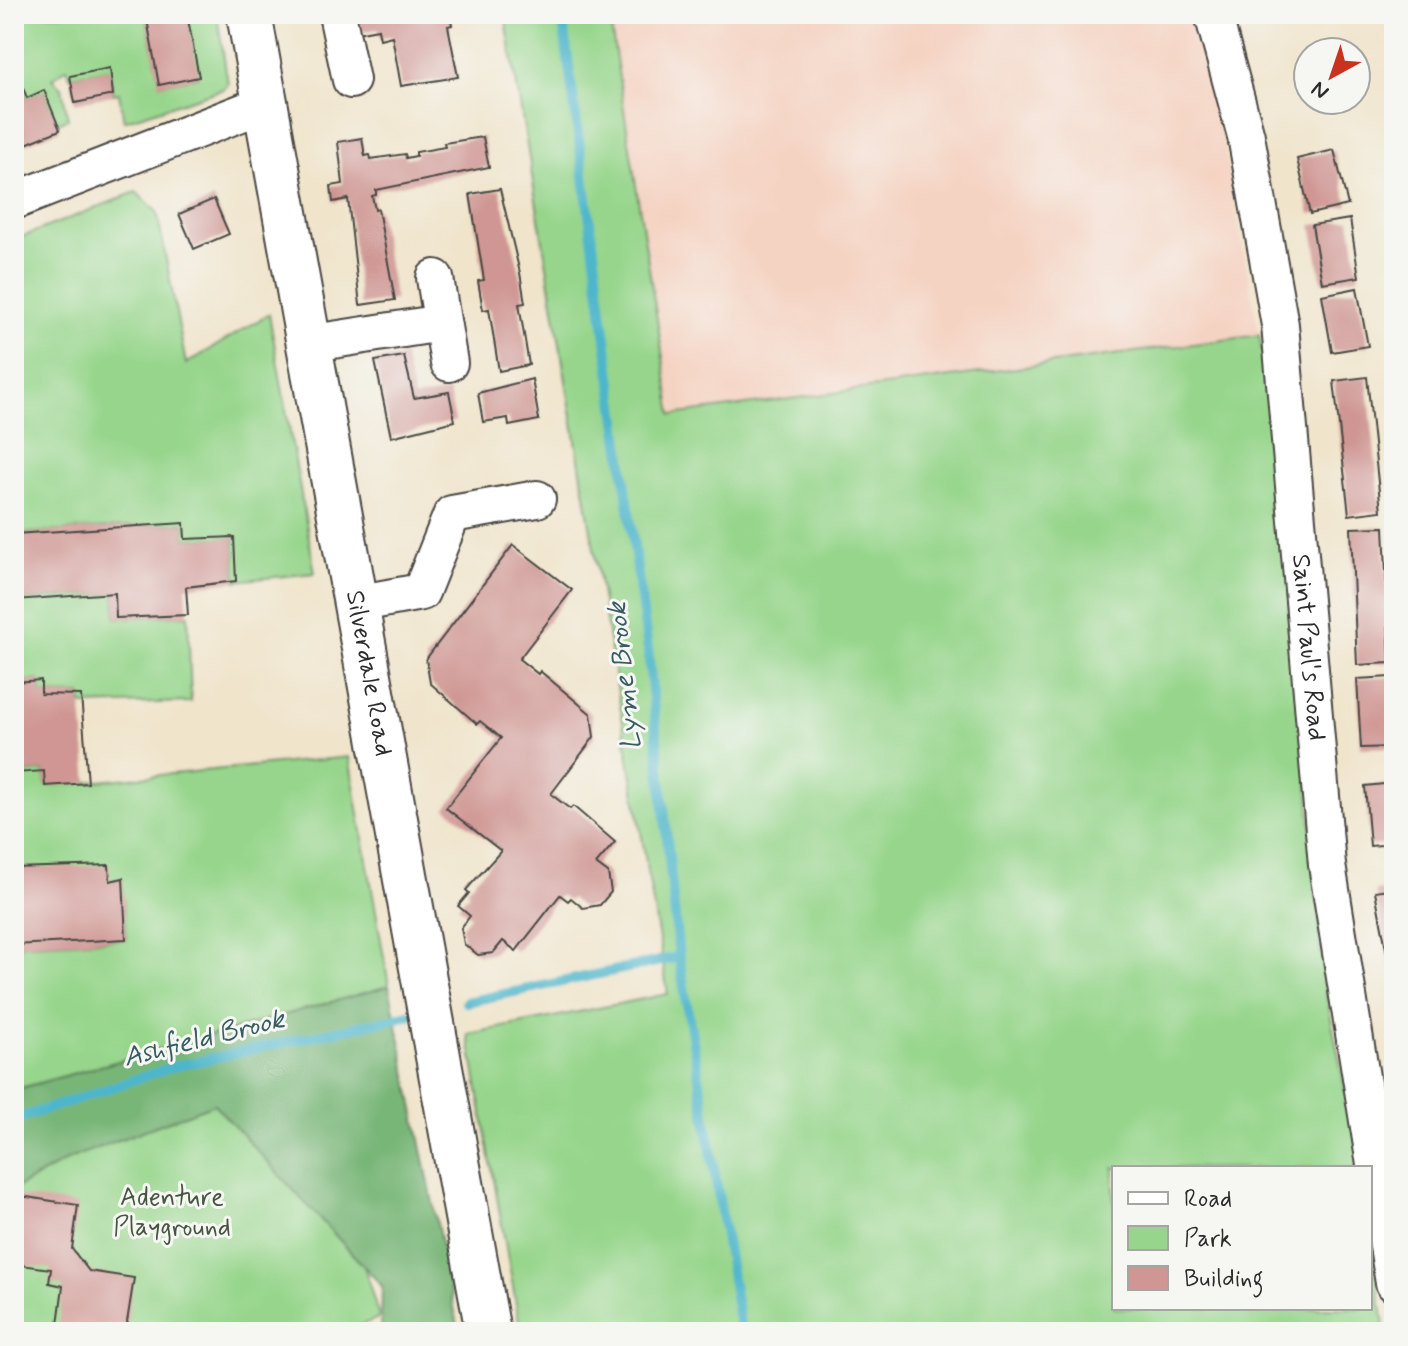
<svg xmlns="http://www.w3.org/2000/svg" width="1408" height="1346" viewBox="0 0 1408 1346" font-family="Mynerve,sans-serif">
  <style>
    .built { fill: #f5d3c2 }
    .green { fill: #96d58b; stroke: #60805b; stroke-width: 2 }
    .forest { fill: #78b677; stroke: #527051; stroke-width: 2 }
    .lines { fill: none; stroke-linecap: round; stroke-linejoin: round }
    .stream { stroke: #4db6cb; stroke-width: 10 }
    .building { fill: #cf9693 }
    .minor-casing { stroke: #494743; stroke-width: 40 }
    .secondary-casing { stroke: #494743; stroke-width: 48 }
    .minor { stroke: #fff; stroke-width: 36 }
    .secondary { stroke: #fff; stroke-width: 44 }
    .labels { text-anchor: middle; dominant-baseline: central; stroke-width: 6; stroke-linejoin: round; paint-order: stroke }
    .street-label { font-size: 26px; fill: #2b2b2b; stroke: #f6f6f2 }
    .park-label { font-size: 26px; fill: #465643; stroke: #f6f6f2 }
    .water-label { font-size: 28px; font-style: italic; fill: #375c63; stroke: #f6f6f2 }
  </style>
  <rect width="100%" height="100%" fill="#f6f6f2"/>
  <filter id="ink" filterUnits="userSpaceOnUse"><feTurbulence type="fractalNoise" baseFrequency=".0125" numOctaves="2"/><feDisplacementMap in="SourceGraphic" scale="16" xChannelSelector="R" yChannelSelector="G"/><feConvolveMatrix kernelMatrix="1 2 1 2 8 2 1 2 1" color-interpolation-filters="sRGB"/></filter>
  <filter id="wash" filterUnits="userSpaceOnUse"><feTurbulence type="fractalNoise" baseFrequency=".006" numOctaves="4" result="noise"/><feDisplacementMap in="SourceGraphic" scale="32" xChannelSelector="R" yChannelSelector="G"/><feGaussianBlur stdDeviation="1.8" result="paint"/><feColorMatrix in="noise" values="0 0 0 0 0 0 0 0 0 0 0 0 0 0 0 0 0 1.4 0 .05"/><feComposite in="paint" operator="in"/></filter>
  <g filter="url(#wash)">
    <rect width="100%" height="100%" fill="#f0e4cb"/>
    <!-- built -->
    <polygon class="built" points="609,14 1191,14 1217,106 1259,335 671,415"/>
    <!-- green -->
    <g class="green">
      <polygon points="14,14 146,14 160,84 198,77 187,14 217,14 228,84 223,89 124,121 119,93 114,94 109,69 70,76 67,68 52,79 62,87 68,119 57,123 44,91 27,98 20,80 14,82"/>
      <polygon points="505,14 609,14 672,415 1259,335 1283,470 1324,983 1361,1168 1114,1168 1114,1308 1370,1308 1370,1231 1385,1332 521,1332 468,1034 668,994"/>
      <polygon points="136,192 157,212 186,364 269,314 315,573 236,581 234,538 185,539 184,523 14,534 14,240"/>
      <polygon points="115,593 116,618 188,615 191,702 82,705 81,695 41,694 40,680 14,682 14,600"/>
      <polygon points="349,757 389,986 14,1090 14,945 126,939 122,878 110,881 14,868 14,773 44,771 46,786"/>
      <polygon points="217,1079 361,1256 379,1318 342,1332 14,1332 14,1133"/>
    </g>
    <!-- forest -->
    <polygon class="forest" points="389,986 459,1332 381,1332 382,1286 214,1104 71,1158 14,1189 14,1090"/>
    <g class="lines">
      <!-- stream -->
      <g class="stream">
        <polyline points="562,14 648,650 679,957 741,1332"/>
        <polyline points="466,1002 679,957"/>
        <polyline points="14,1120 172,1067 409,1015"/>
      </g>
    </g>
    <g id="blocks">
      <!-- building -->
      <g class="building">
        <polygon points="146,14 187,14 199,77 159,85"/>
        <polygon points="352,14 450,14 452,25 448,26 458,77 401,86 392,36 380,39 378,29 356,33"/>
        <polygon points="110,68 113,95 75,103 70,76"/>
        <polygon points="20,80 27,98 44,90 60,130 14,149 14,82"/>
        <polygon points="483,137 489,167 376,190 376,195 372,196 375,210 378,209 395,300 360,305 348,199 333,202 331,186 343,184 338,142 362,138 365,156 370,155 371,159 405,154 406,158 416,156 416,152 445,147 444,143"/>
        <polygon points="1334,150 1348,205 1310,214 1297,159"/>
        <polygon points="500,189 520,273 525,303 519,304 529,365 499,371 489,309 483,310 478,281 484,280 470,194"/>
        <polygon points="214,199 229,234 194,249 179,214"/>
        <polygon points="1350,219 1359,277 1322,283 1312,225"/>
        <polygon points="1357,288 1368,346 1332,352 1322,295"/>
        <polygon points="404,356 414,398 449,392 455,421 391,437 375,361"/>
        <polygon points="1367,377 1381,511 1349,515 1334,381"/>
        <polygon points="532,379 539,420 509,426 508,418 483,422 478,393"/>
        <polygon points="184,523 185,539 234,537 236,581 186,587 188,615 116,618 115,593 14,600 14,534"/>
        <polygon points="1384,527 1390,663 1357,665 1351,528"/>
        <polygon points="513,545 572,590 519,659 538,674 540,671 591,714 594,737 551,794 570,809 573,806 615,842 596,864 608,873 611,892 600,905 583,908 571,898 568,901 560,895 516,951 503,941 493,953 478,955 464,944 461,928 470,916 458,906 469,893 466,890 501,851 446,808 501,738 480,721 477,724 430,683 426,659"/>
        <polygon points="1391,677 1394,747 1361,748 1357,679"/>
        <polygon points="41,680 41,694 81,695 88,783 45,786 44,771 14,773 14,682"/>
        <polygon points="1394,783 1394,844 1370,846 1365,786"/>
        <polygon points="109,865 110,881 123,878 126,939 14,945 14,868"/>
        <polygon points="1394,888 1394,963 1389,964 1375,891"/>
        <polygon points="14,1195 78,1205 72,1249 89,1271 134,1278 127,1322 134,1332 57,1332 63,1286 49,1283 51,1269 14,1264"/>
      </g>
    </g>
  </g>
  <g filter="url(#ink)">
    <use href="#blocks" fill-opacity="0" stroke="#494743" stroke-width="2"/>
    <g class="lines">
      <!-- minor casing -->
      <g class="minor-casing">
        <g id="minor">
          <polyline points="337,14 351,80"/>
          <path id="s1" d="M1213,14l33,122 34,189 47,540 67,418"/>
          <polyline points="14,201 264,104"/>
          <polyline points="435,278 449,363"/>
          <polyline points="307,344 442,323"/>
          <polyline points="355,604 421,592 452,514 537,499"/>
        </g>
      </g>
      <!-- secondary casing -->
      <g class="secondary-casing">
        <g id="secondary">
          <path id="s2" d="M249,14l239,1318"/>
        </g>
      </g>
      <!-- minor -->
      <use href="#minor" class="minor"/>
      <!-- secondary -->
      <use href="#secondary" class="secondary"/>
    </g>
  </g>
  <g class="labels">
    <!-- street labels -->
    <g class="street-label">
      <text stroke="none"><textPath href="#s1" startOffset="642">Saint Paul's Road</textPath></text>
      <text stroke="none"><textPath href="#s2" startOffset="670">Silverdale Road</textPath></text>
    </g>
    <!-- park labels -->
    <g class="park-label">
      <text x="172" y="1198">Adenture<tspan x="172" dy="30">Playground</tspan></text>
    </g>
    <!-- water labels -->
    <g class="water-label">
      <text transform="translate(625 676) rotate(-96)">Lyme Brook</text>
      <text transform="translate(204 1039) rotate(-14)">Ashfield Brook</text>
    </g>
  </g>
  <!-- margin -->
  <rect width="1408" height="1346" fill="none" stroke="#f6f6f2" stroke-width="48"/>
  <!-- legend -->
  <rect x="1112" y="1166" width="260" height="144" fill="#f6f6f2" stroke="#a5a5a2" stroke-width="2"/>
  <rect x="1128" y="1192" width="40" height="12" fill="#ffffff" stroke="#a5a5a2" stroke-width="2"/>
  <text x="1184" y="1206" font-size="24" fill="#2b2b2b">Road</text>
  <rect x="1128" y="1226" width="40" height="24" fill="#96d58b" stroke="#a5a5a2" stroke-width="2"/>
  <text x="1184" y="1246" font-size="24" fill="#2b2b2b">Park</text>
  <rect x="1128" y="1266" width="40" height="24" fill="#cf9693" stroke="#a5a5a2" stroke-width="2"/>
  <text x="1184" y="1286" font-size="24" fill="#2b2b2b">Building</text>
  <!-- north arrow -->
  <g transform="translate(1332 76) rotate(220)"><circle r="38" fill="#f6f6f2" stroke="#a5a5a2" stroke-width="2"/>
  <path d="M0-6L14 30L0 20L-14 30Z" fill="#c8321e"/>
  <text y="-12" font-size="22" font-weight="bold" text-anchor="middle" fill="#2b2b2b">N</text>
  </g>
</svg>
